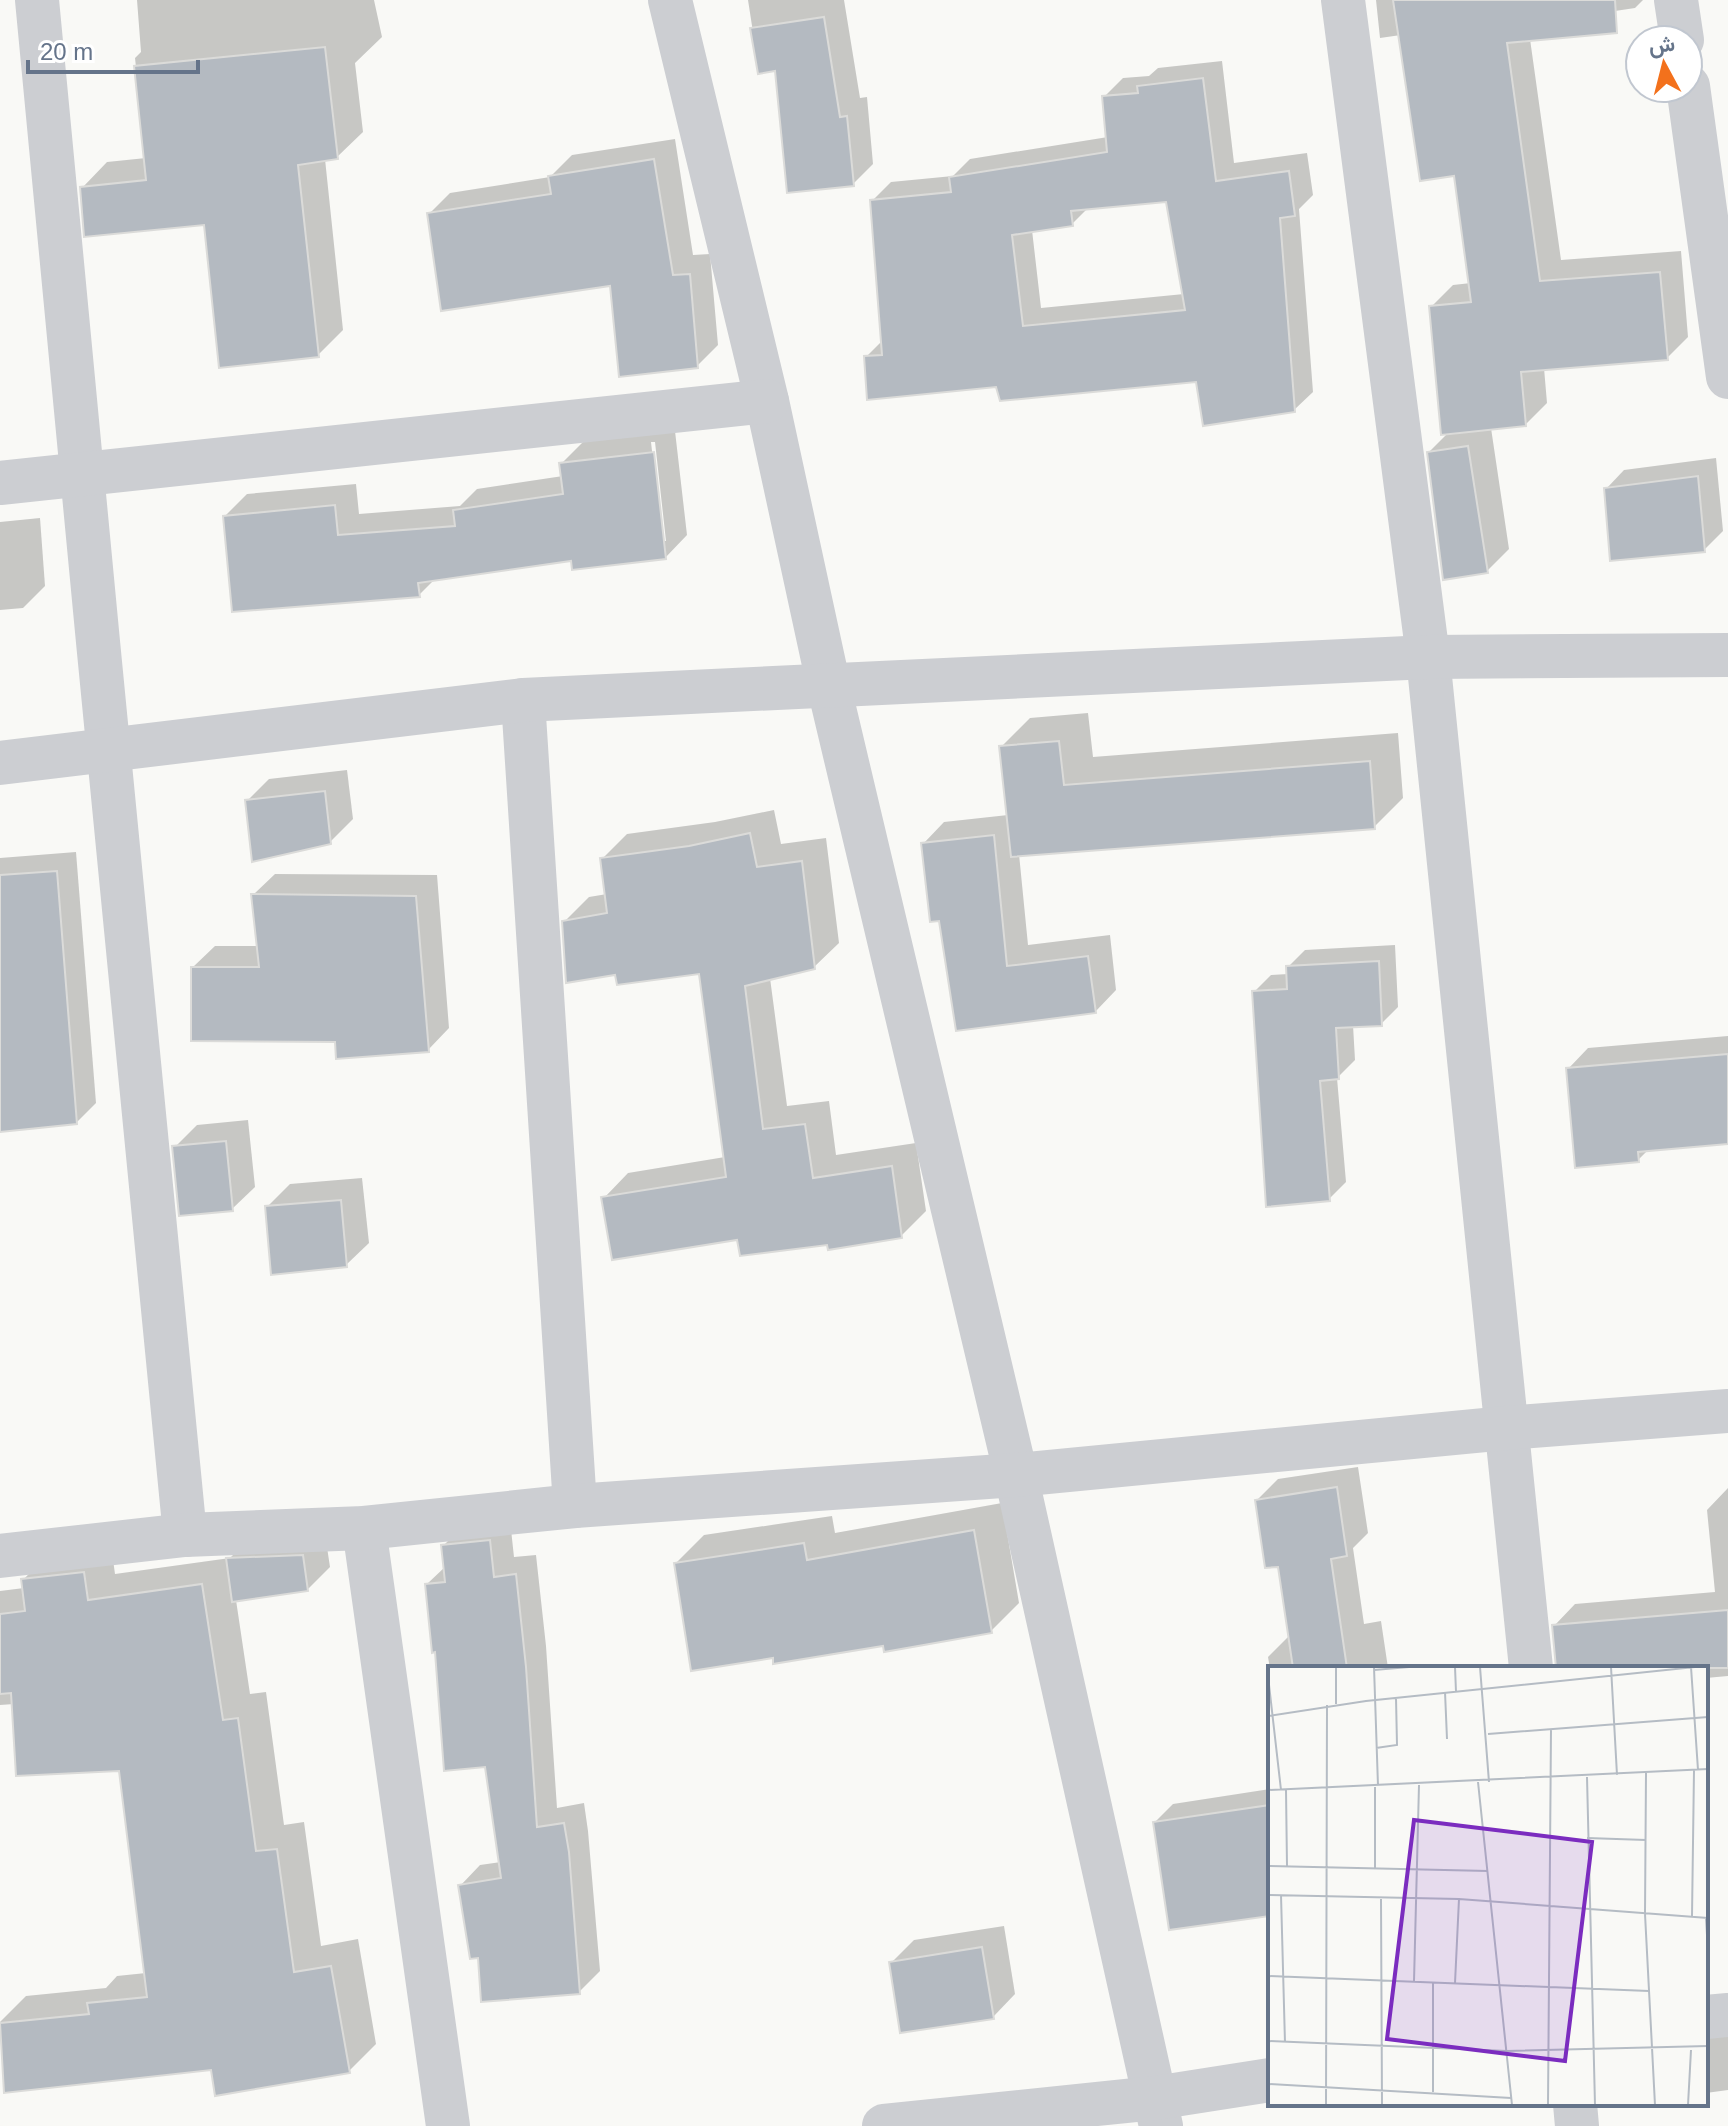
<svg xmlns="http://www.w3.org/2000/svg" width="1728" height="2126" viewBox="0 0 1728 2126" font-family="Helvetica,Vazirmatn,sans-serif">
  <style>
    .shadow { fill: #0003; fill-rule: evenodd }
    .building { fill: #b4bac1; stroke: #dbdbd9; stroke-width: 2; fill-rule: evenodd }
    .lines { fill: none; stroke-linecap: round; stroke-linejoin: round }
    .minor { stroke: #ccced2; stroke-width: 44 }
    .inset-road { fill: none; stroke: #b5bcc4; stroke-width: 2 }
    .view { fill: #7b2cbf; fill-opacity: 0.15; stroke: #7b2cbf; stroke-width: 4 }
    .inset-edge { fill: none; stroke: #65748a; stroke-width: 4 }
  </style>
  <rect width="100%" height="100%" fill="#f9f9f6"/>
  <!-- shadow -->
  <g class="shadow">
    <polygon points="137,0 374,0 382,37 355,63 363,132 337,157 325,159 343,330 318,355 205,223 82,188 107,162 146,158 135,58 141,52"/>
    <polygon points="748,0 844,0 860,98 867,97 873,164 853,184 777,69 759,71"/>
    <polygon points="1376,0 1643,0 1635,8 1562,19 1530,39 1561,260 1681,251 1688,337 1667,358 1544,368 1547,403 1526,424 1491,428 1509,549 1487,571 1429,452 1449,432 1431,307 1453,285 1471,283 1455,174 1401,35 1380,38"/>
    <path d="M1222,61l12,102 73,-10 6,42 -14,14 14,183 -19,18 -97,-31 -199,6 -132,-28 17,-17 -11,-139 19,-19 62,-6 17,-17 138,-22 -4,-40 19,-19 26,-2 9,-8zM1167,200l17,94 -143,14 -9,-78 40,-6 17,-17z"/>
    <polygon points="675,139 693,255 710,254 718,345 697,366 612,284 429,214 450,193 550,177 572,155"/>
    <path d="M675,431l12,104 -22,23 -92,1 -138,20 -16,16 -194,-79 22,-22 109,-10 3,30 101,-8 17,-17 86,-13 -2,-12 22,-22zM651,442h4l11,99h-4z"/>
    <polygon points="1716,458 1723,531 1704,550 1606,489 1624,470"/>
    <polygon points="40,518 45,586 23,608 0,610 0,522"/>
    <polygon points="1088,713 1093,757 1398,733 1403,798 1374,827 1019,854 1028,945 1110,935 1116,990 1095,1012 957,1028 941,919 923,844 944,822 1008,815 1001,747 1030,718"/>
    <polygon points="347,770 353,819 330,842 247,801 269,779"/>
    <polygon points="774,810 781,844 826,838 839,943 814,967 770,978 787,1106 829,1101 836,1155 916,1143 926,1211 901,1236 829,1243 739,1237 604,1198 628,1173 725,1157 701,972 617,973 564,922 589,897 607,894 602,859 627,834 715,822"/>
    <polygon points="76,852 96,1103 77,1122 0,1130 0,858"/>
    <polygon points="275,874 437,875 449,1028 428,1050 337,1040 193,967 215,946 259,946 253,895"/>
    <polygon points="1395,945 1398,1007 1381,1024 1353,1025 1355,1060 1337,1078 1346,1182 1329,1199 1254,992 1271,975 1288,974 1288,967 1305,950"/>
    <polygon points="1728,1036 1728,1142 1649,1149 1638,1160 1568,1069 1588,1048"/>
    <polygon points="248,1120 255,1187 232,1209 175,1147 197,1125"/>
    <polygon points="362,1178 369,1243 346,1265 267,1207 290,1184"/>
    <polygon points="1358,1467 1368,1533 1353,1548 1364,1624 1381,1621 1388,1668 1270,1669 1268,1657 1290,1635 1279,1564 1257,1500 1278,1479"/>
    <polygon points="1728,1488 1728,1676 1706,1678 1706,1668 1557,1668 1554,1626 1575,1604 1715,1592 1707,1510"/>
    <polygon points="1002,1503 1019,1603 991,1631 774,1656 676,1563 704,1535 832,1516 835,1533"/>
    <polygon points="510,1520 514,1557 536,1555 546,1646 557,1808 584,1803 588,1831 600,1971 579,1992 480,1956 460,1886 480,1865 501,1862 486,1765 437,1650 427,1584 446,1566 443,1546 464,1525"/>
    <polygon points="325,1534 330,1567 307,1590 236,1600 250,1694 266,1692 284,1825 304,1822 321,1946 358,1939 376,2044 349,2071 212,2068 6,2091 0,2022 26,1996 106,1988 117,1976 146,1973 120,1769 14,1704 0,1705 0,1591 24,1588 23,1580 50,1552 111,1545 115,1574 230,1558 251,1537"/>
    <polygon points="1270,1789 1270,1909 1155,1822 1173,1804"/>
    <polygon points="1004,1926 1015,1994 993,2017 892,1962 914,1940"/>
    <polygon points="1728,2027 1728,2090 1706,2093 1706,2029"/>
  </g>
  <!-- building -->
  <g class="building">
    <polygon points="1393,0 1615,0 1617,33 1507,43 1540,281 1660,272 1668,360 1521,372 1526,426 1441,435 1429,306 1471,302 1454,176 1420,181"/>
    <polygon points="824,17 840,117 847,116 854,186 787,193 775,71 758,74 750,28"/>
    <polygon points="325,47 338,159 298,165 319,357 219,368 204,225 84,237 80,187 146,180 134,66"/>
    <path d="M1203,78l13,103 73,-10 6,45 -15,2 15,194 -92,14 -7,-44 -196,19 -4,-14 -129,13 -3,-44 18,-1 -12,-155 81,-8 -2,-15 158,-25 -5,-56 36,-3 -1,-7zM1166,202l19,108 -162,16 -11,-91 61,-9 -2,-15z"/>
    <polygon points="654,159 673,275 690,274 698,368 619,377 610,286 441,311 427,213 551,194 548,176"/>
    <polygon points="1468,446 1488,573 1443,580 1427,452"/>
    <polygon points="654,452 666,559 572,570 571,561 418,583 420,597 232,612 223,516 335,505 338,535 455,526 453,510 563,494 559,463"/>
    <polygon points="1698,476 1705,552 1610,561 1604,488"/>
    <polygon points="1059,741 1064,785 1370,761 1375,829 1011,857 999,746"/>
    <polygon points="325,791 331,844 252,862 245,800"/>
    <polygon points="750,833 757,867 802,861 815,969 745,986 763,1129 805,1124 813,1178 892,1166 902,1238 828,1250 827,1245 740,1256 737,1240 612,1260 601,1197 726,1177 699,974 617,985 615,975 566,983 562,921 607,913 600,858 689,846"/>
    <polygon points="994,835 1007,966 1088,956 1096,1013 956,1031 939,921 930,922 921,843"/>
    <polygon points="57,871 77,1124 0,1132 0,875"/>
    <polygon points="251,894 416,896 429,1052 336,1059 335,1042 191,1041 191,967 259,967"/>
    <polygon points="1379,961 1382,1026 1336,1028 1339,1079 1320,1081 1330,1201 1266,1207 1252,991 1287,989 1286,966"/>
    <polygon points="1728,1054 1728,1144 1638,1152 1639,1162 1575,1168 1566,1068"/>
    <polygon points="226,1141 233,1211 179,1216 172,1146"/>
    <polygon points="341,1200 347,1267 271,1275 265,1206"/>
    <polygon points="1337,1487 1347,1556 1331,1559 1347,1668 1293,1668 1278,1567 1265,1568 1255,1500"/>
    <polygon points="974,1530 992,1633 884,1652 883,1646 773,1664 773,1658 691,1671 674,1563 804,1543 807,1560"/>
    <polygon points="490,1540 494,1577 516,1574 526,1667 537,1827 564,1823 569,1852 580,1994 481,2002 478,1958 470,1959 458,1885 501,1878 485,1767 444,1771 435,1652 432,1653 425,1584 445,1582 441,1545"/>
    <polygon points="303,1555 308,1591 232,1602 226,1558"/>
    <polygon points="84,1572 88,1600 202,1584 223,1720 238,1718 256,1851 277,1849 294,1972 331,1966 350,2073 215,2096 211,2070 4,2093 0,2023 89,2014 87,2003 147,1997 119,1771 16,1776 11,1693 0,1694 0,1614 25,1611 21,1579"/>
    <polygon points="1728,1610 1728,1668 1556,1668 1552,1625"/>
    <polygon points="1270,1805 1270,1916 1169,1930 1153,1822"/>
    <polygon points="982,1947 994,2019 900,2033 889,1962"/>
  </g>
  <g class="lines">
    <!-- minor -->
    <g class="minor">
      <path d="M37,0c47,512 99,1023 148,1535"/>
      <polyline points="670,0 767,401 829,687 1016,1475 1161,2126"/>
      <polyline points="1343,0 1428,657 1531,1668"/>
      <polyline points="1676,0 1682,40"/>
      <polyline points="1688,86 1728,377"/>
      <polyline points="0,483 767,401"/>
      <polyline points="523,700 575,1506"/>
      <polyline points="0,763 523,700 1428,657 1728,655"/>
      <polyline points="364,1528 448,2126"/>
      <polyline points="0,1556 185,1535 364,1528 575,1506 1016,1475 1506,1428 1728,1411"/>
      <polyline points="1706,2017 1728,2015"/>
      <polyline points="1575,2104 1577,2126"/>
      <polyline points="884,2126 1155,2098 1270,2080"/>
    </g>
  </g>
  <!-- overview -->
  <g transform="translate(1268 1666)">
    <rect width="440" height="440" fill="#f9f9f6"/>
    <path class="inset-road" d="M68,1v37M106,1l4,119M187,1l1,25M212,1l9,115M343,1l6,108M423,1l7,103M106,4l35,-3M0,10l13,114M177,26l2,47M0,50l98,-15 329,-34M220,68l220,-17M108,82l21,-3 -1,-47M378,107l-1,141 10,191M319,111l8,328M210,116l34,323M0,124l440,-21M18,124l1,76M319,172l59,2M0,200l220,5M107,203v-82M0,229l191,4 249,19M13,229l4,148M113,233l1,206M424,250l2,-146M438,252l2,34M0,310l381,15M146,315l5,-196M165,316v110M187,317l4,-84M0,375l239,10 201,-5M0,418l243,14M58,439l1,-400M280,439l3,-376M420,439l3,-55"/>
    <path class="view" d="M146,154l178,22 -27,219 -178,-22z"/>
    <rect width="440" height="440" class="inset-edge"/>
  </g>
  <!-- north arrow -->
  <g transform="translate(1664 64) rotate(353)"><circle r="38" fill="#ffffff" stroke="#c1c7d0" stroke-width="2"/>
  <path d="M0-6L14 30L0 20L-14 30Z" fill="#f3711c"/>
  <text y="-12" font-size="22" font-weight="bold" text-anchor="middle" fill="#65748a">ش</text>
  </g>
  <!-- scale -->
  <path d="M28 60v12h170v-12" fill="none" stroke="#65748a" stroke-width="4"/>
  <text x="40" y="60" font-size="24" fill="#65748a" stroke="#ffffff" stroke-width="6" paint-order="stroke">20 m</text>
</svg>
